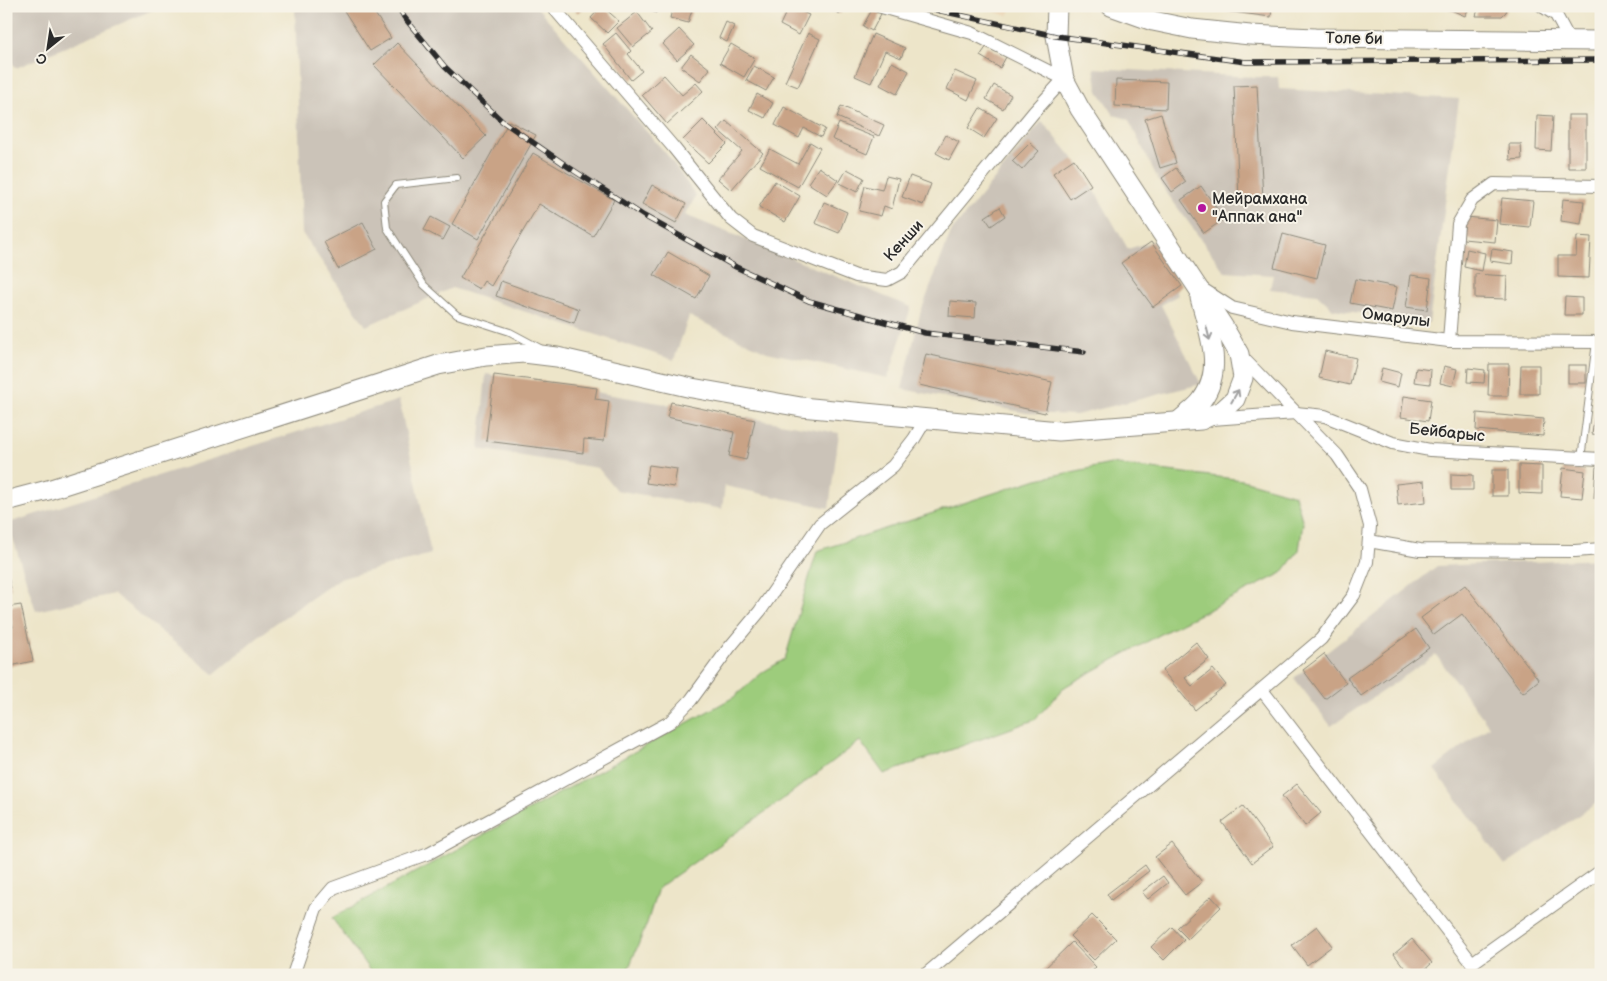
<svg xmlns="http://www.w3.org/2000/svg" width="1607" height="981" viewBox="0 0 1607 981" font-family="'Balsamiq Sans',sans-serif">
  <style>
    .built { fill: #ecd8ba }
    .industrial { fill: #cbc3b8 }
    .green { fill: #9dcc7b; stroke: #647c53 }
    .building { fill: #c9a386 }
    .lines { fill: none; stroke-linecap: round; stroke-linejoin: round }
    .service-casing { stroke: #8c887a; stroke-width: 8 }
    .minor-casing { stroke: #8c887a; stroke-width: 14 }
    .secondary-casing { stroke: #8c887a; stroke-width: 21 }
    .service { stroke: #fff; stroke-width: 6 }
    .minor { stroke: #fff; stroke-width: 12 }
    .secondary { stroke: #fff; stroke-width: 19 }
    .rail-casing { stroke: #2b2b2b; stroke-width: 5.5 }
    .rail { stroke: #f7f3e8; stroke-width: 4; stroke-dasharray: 11; stroke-linecap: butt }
    .oneway { stroke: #a0a0a0 }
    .poi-dot { fill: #b5179e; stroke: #f7f3e8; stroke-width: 2 }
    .labels { text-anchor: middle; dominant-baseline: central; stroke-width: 4; stroke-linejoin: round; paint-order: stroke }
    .street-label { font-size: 16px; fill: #2b2b2b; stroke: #f7f3e8 }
    .poi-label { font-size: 16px; fill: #2b2b2b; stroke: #f7f3e8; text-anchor: start }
  </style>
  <rect width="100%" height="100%" fill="#f7f3e8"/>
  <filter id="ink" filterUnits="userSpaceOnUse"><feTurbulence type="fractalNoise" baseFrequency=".02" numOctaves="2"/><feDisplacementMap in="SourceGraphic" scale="10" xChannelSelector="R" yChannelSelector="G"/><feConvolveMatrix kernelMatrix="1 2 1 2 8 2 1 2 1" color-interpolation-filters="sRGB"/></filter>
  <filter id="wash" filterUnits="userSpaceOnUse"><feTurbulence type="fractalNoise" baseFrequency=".0096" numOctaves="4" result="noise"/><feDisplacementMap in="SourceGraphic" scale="20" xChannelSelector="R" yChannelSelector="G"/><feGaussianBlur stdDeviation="1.12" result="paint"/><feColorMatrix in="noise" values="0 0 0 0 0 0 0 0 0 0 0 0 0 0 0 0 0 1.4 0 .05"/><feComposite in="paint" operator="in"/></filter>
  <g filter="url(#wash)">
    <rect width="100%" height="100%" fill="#ede5c9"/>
    <!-- built -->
    <polygon class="built" points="977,6 1013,6 1008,16"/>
    <!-- industrial -->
    <g class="industrial">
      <polygon points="6,6 162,6 16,68 6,55"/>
      <polygon points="295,6 536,6 669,157 696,196 685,215 911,307 888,378 767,352 689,316 674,360 452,288 366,326 302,233"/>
      <polygon points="1094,68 1253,77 1278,77 1279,89 1459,99 1429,323 1333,309 1317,294 1270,289 1273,275 1225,272 1161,185 1128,119 1114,115 1098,91"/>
      <polygon points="1042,121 1083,170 1128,249 1153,241 1178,295 1161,305 1201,384 1076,415 1027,413 902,389 920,314 951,232"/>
      <polygon points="486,374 839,433 829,508 725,486 722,509 616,490 598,468 479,449"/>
      <polygon points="399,400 431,554 339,579 273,625 214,674 114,594 36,611 8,523"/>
      <polygon points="1601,559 1601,800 1505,865 1434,769 1489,726 1436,655 1331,726 1294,678 1437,566"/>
    </g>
    <!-- green -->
    <polygon class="green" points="1111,464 1243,480 1295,495 1303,523 1299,550 1282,573 1174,627 1066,686 1034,720 884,774 860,741 779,802 658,888 647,923 626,975 373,975 332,918 734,697 763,672 785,659 817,551 1037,479"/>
    <g id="blocks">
      <!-- building -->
      <g class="building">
        <polygon points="341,6 370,6 391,38 370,51"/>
        <polygon points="572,6 586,6 578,13"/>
        <polygon points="602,6 619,21 607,33 591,18"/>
        <polygon points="641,6 659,6 656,13"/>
        <polygon points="673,6 693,6 688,23 670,18"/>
        <polygon points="789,6 809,15 799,35 780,25"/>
        <polygon points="824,6 843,6 840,14"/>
        <polygon points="874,6 883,10 872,31 863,26"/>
        <polygon points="1226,6 1272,6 1271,17 1225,11"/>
        <polygon points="1450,6 1470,6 1465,16 1449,9"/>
        <polygon points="1479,6 1508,6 1506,12 1502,16 1476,16"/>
        <polygon points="637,12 652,32 633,47 617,28"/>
        <polygon points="726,22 734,26 727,42 719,38"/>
        <polygon points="679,29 694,45 677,60 663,44"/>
        <polygon points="616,33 631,51 628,54 642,71 631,80 603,44"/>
        <polygon points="808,33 820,39 798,87 785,82"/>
        <polygon points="873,34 905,48 901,58 885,51 871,83 855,76"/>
        <polygon points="397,43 486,136 463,158 374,65"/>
        <polygon points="731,44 755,58 744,77 720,63"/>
        <polygon points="987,46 1006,57 1000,68 980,56"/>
        <polygon points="691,54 710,69 700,81 681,67"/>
        <polygon points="892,62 909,71 897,94 880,85"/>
        <polygon points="754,66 774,77 766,91 746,80"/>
        <polygon points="955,71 977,81 968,100 947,89"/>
        <polygon points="664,75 682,95 696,83 703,91 667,124 642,95"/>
        <polygon points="1116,80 1167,82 1166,109 1115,106"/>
        <polygon points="994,85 1011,95 1003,109 986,99"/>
        <polygon points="1257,85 1263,199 1239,200 1234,86"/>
        <polygon points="757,94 773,103 765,118 749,110"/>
        <polygon points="841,106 884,125 879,136 837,117"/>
        <polygon points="784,107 825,129 821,137 804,128 799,138 775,125"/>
        <polygon points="980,108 997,118 984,138 968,128"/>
        <polygon points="1161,114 1176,163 1160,168 1145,119"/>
        <polygon points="1537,115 1553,116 1551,151 1536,150"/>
        <rect x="1568" y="115" width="18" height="53"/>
        <polygon points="703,120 727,144 708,163 683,140"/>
        <polygon points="509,121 536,135 478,239 452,224"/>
        <polygon points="726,121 763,153 731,190 718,179 742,151 718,130"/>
        <polygon points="839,123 874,137 867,154 832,139"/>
        <polygon points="946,135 959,142 949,160 936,153"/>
        <polygon points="810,142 820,148 798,187 760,166 770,149 798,164"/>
        <polygon points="1030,143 1039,151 1022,170 1012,161"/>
        <polygon points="1509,144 1521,144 1522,159 1510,160"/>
        <polygon points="533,153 614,200 593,236 539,204 491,286 484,281 479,289 460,278"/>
        <polygon points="1074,159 1091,185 1070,199 1053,173"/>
        <polygon points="819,167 838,180 827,195 808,183"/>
        <polygon points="1176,168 1186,182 1172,192 1162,178"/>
        <polygon points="847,169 864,178 857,192 839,183"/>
        <polygon points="886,176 899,179 892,209 884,206 881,216 859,211 865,186 882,190"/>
        <polygon points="910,176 931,184 923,205 902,197"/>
        <polygon points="775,181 800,196 785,222 759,207"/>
        <polygon points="652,185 686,204 676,223 642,204"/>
        <polygon points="1201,186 1224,219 1204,233 1181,200"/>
        <polygon points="1502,198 1533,201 1530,227 1499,224"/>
        <polygon points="1563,199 1584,201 1581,224 1561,221"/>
        <polygon points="824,202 847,212 839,233 815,223"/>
        <polygon points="1000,207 1005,216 991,226 985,217"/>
        <polygon points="431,217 450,227 443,240 424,230"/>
        <polygon points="1465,217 1497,220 1495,242 1463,239"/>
        <polygon points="363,222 377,249 338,269 324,242"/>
        <polygon points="1283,234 1325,245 1317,278 1274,267"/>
        <polygon points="1577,236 1591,237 1589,278 1558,277 1558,256 1576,256"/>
        <polygon points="1151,242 1182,286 1153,307 1121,263"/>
        <polygon points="1467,249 1485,253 1482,271 1464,267"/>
        <polygon points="1492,249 1513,252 1512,264 1490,261"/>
        <polygon points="668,252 709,276 696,299 654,275"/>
        <polygon points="1475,274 1507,276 1506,299 1475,298"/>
        <polygon points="1411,275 1431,278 1427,310 1406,307"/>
        <polygon points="1355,279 1397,287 1392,311 1350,303"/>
        <polygon points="501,281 579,309 574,323 496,296"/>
        <polygon points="1565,297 1582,298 1582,315 1564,315"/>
        <polygon points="950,301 976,303 975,318 949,316"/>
        <polygon points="1325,351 1356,358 1350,385 1319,378"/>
        <polygon points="926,354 1052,382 1045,413 919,385"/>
        <polygon points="1489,364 1509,364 1508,396 1488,396"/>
        <polygon points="1521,365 1539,365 1539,394 1520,394"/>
        <rect x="1568" y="365" width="18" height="18"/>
        <polygon points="1444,366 1457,369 1453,386 1440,383"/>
        <polygon points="1382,368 1401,373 1398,387 1379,382"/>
        <polygon points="1416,368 1431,370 1430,384 1414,382"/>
        <polygon points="1468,368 1485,370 1484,383 1467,382"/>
        <polygon points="494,375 597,388 595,399 609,401 604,441 584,439 583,453 486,441"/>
        <polygon points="1404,396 1431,400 1428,421 1401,417"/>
        <polygon points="671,402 755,420 746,460 729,456 734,432 667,417"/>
        <polygon points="1596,408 1601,408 1601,435 1592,434"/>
        <polygon points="1477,413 1544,419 1543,436 1476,430"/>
        <polygon points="649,465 677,469 674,487 646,483"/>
        <polygon points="1519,465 1542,466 1542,494 1519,493"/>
        <polygon points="1596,467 1601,467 1601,498 1594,498"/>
        <polygon points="1563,468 1585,471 1582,498 1560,496"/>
        <rect x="1492" y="470" width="16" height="26"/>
        <polygon points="1451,474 1473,475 1473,490 1451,490"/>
        <polygon points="1424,481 1426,502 1398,505 1396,484"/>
        <polygon points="7,573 11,588 6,589 6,574"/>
        <polygon points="1465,585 1539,680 1523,693 1462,614 1434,635 1421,618"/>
        <polygon points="21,605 33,661 6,667 6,629 13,627 8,607"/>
        <polygon points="1416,629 1429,648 1361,696 1347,678"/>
        <polygon points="1196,642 1209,659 1185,678 1192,686 1213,669 1226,685 1195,710 1162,670"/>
        <polygon points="1324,654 1346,683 1325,699 1303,670"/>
        <polygon points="1297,784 1321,813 1305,826 1282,796"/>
        <polygon points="1243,806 1273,847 1252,863 1222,822"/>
        <polygon points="1172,844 1202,882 1185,895 1155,857"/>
        <polygon points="1145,865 1149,871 1111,900 1107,894"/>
        <polygon points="1163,876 1168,883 1148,899 1142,892"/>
        <polygon points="1211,896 1221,907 1188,939 1177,928"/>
        <polygon points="1092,915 1116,939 1094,960 1070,936"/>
        <polygon points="1317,926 1332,946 1307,965 1292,945"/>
        <polygon points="1172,927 1184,940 1164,960 1151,947"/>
        <polygon points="1412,939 1432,963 1419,975 1410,975 1394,954"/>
        <polygon points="1072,942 1096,967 1088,975 1038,975"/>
      </g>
    </g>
  </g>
  <g filter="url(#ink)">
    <use href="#blocks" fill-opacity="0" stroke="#8c887a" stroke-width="1"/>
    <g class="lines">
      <!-- service casing -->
      <g class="service-casing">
        <g id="service">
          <polyline points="457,178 396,185 384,201 387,228 424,285 457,315 510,332 540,348"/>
          <polyline points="1581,459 1596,342"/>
        </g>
      </g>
      <!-- minor casing -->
      <g class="minor-casing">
        <g id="minor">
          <polyline points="552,6 674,148 731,219 753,236 856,276 887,280 902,272 1034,112 1064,79 972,33 878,6"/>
          <polyline points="1542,6 1556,15 1570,41"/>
          <polyline points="1201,288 1232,308 1292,322 1449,341 1601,342"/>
          <polyline points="1449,341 1458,224 1472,200 1494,184 1601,186"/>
          <polyline points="1212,419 1296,413 1325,416 1393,443 1430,450 1601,459"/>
          <polyline points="1369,541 1420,550 1575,551 1601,549"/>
          <polyline points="1262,690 1472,963 1601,871"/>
          <polyline points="293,975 316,908 333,888 429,853 670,722 691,700 729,648 760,611 820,524 893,466 914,439 926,419"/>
          <polyline points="925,975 1321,639 1354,595 1367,562 1370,526 1360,489 1337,455 1239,354"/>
        </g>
      </g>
      <!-- secondary casing -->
      <g class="secondary-casing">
        <g id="secondary">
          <polyline points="1111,6 1153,21 1192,29 1250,35 1315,38 1601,41"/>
          <path d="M1178,422c7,-7 17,-13 23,-21 24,-31 8,-68 -1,-103"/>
          <polyline points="6,501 48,490 438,365 486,356 524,353 557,357 692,388 801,407 1059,431 1201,420 1223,410 1235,399 1243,378 1239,354 1223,326 1080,109 1064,79 1056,36 1057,6"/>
        </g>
      </g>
      <!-- service -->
      <use href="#service" class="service"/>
      <!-- minor -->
      <use href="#minor" class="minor"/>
      <!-- secondary -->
      <use href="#secondary" class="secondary"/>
      <!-- rail casing -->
      <g class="rail-casing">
        <g id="rail">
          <polyline points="398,6 404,17 445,67 502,121 570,168 644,216 736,267 809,301 925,333 1084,352"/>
          <polyline points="918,6 1056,36 1246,62 1601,60"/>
        </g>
      </g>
      <!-- rail -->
      <use href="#rail" class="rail"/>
    </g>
    <!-- one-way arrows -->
    <defs><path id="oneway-shaft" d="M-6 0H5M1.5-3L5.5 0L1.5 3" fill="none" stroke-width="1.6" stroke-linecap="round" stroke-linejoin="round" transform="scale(1.25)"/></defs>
    <g class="oneway">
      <use href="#oneway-shaft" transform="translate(1208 333) rotate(76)"/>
      <use href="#oneway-shaft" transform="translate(1235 396) rotate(-60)"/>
    </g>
  </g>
  <!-- markers -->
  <circle class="poi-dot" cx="1202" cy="208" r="5"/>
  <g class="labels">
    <!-- street labels -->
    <g class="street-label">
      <text transform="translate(1354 39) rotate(1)">Толе би</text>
      <text transform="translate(904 241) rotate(-47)">Кенши</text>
      <text transform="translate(1396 318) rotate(7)">Омарулы</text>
      <text transform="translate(1447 433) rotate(6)">Бейбарыс</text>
    </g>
    <!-- poi labels -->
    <g class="poi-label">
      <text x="1212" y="199">Мейрамхана<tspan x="1212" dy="18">"Аппак ана"</tspan></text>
    </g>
  </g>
  <!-- margin -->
  <rect width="1607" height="981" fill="none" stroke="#f7f3e8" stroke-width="25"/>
  <!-- north arrow -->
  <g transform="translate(48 48) rotate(210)" stroke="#f7f3e8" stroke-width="4" paint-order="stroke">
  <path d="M0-4L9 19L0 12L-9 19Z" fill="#2b2b2b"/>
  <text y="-8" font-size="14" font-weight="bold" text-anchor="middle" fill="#2b2b2b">С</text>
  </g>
</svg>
